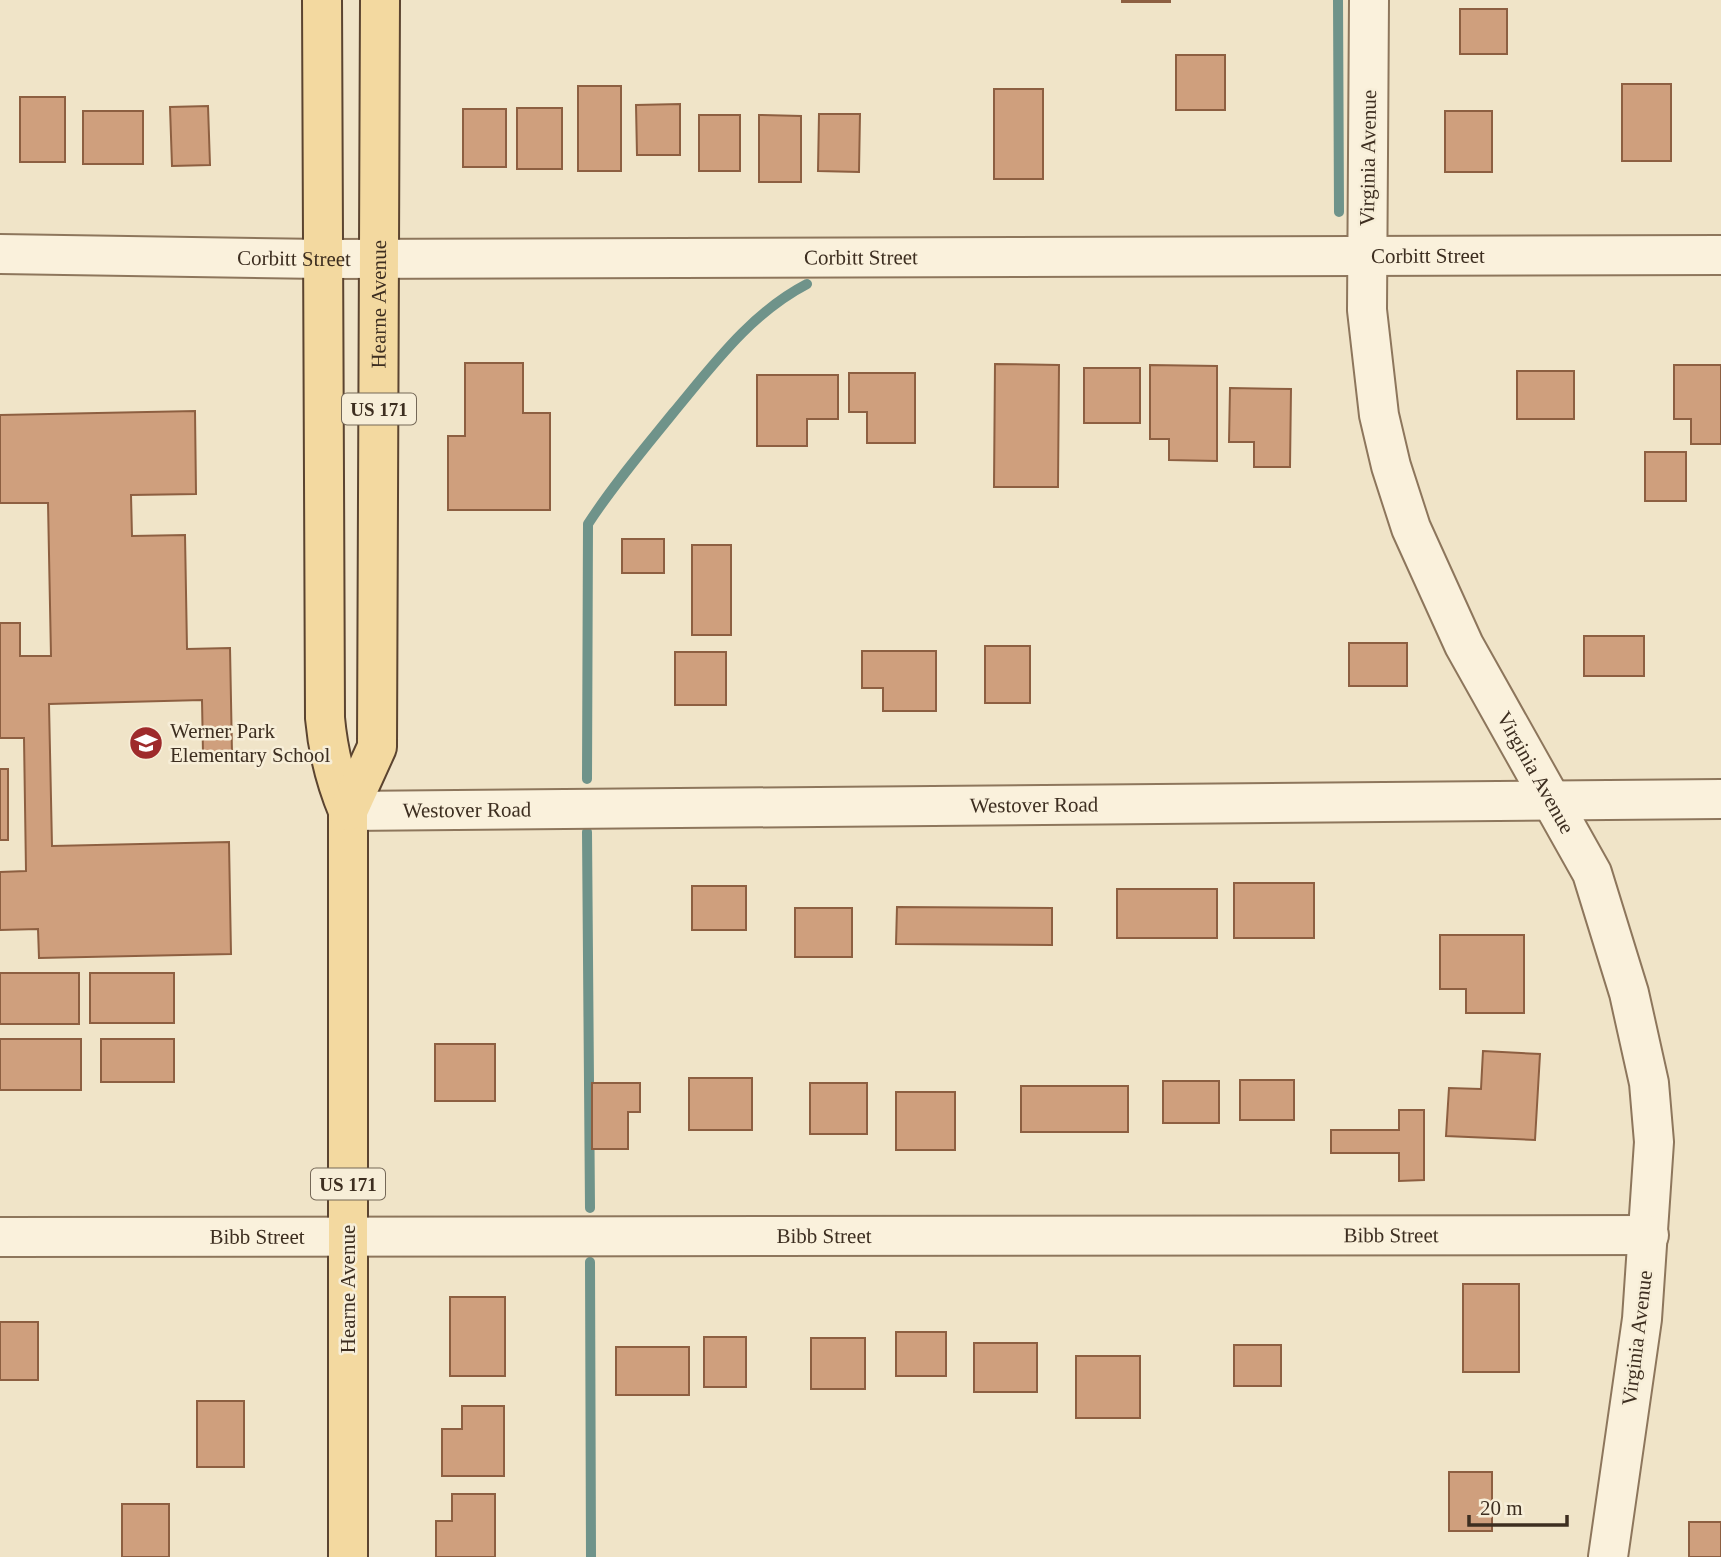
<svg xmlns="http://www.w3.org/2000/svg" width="1721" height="1557" viewBox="0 0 1721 1557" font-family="'Times New Roman',serif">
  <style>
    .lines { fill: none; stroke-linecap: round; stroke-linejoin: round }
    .stream { stroke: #6f938a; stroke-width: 10 }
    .building { fill: #cf9f7d; stroke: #8d5f41; stroke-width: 2 }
    .minor-casing { stroke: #8d765c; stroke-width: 42 }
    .major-casing { stroke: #5b4430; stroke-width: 42 }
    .minor { stroke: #faf1dc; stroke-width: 38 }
    .major { stroke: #f3d9a0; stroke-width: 38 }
    .labels { text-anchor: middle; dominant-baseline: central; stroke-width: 5; stroke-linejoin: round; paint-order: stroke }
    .shield { fill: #f7eed8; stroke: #756857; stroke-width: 2 }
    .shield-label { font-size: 19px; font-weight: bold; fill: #3d2e20 }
    .street-label { font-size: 21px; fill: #3d2e20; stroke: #f7eed8 }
    .poi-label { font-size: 21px; fill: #3d2e20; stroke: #f7eed8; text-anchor: start }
  </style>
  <rect width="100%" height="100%" fill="#f0e4c8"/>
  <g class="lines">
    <!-- stream -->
    <g class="stream">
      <polyline points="1338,0 1339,212"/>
      <path d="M587,779l1,-255c26,-40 56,-75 85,-111 40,-48 78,-100 134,-129"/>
      <polyline points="587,832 590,1208"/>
      <polyline points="590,1262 591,1557"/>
    </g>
  </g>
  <!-- building -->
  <g class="building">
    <rect x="1122" y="0" width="48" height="2"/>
    <rect x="1460" y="9" width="47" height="45"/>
    <rect x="1176" y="55" width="49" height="55"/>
    <rect x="1622" y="84" width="49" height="77"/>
    <rect x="578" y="86" width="43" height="85"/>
    <rect x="994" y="89" width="49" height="90"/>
    <rect x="20" y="97" width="45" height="65"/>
    <polygon points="680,104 680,155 637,155 636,105"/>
    <polygon points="208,106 210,165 172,166 170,107"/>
    <rect x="517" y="108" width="45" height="61"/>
    <rect x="463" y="109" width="43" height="58"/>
    <rect x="83" y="111" width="60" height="53"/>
    <rect x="1445" y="111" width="47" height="61"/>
    <polygon points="819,114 860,114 859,172 818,171"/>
    <rect x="699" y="115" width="41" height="56"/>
    <polygon points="759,115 801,116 801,182 759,182"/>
    <polygon points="465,363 523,363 523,413 550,413 550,510 448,510 448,436 465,436"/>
    <polygon points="995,364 1059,365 1058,487 994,487"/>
    <polygon points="1150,365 1217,366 1217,461 1169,460 1169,439 1150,439"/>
    <polygon points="1674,365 1721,365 1721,444 1691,444 1691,419 1674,419"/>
    <rect x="1084" y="368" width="56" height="55"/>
    <rect x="1517" y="371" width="57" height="48"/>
    <polygon points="849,373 915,373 915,443 867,443 867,412 849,412"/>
    <polygon points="757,375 838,375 838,419 807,419 807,446 757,446"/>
    <polygon points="1230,388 1291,389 1290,467 1254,467 1254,442 1229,442"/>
    <polygon points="195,411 196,494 131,495 132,536 185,535 187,649 230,648 232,753 203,754 202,700 49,704 52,846 229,842 231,954 39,958 38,929 0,930 0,872 26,871 24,738 0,738 0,623 20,623 20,656 51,656 48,503 0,503 0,415"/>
    <rect x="1645" y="452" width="41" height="49"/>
    <rect x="622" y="539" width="42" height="34"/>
    <rect x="692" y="545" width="39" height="90"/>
    <rect x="1584" y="636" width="60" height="40"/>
    <rect x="1349" y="643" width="58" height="43"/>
    <rect x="985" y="646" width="45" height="57"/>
    <polygon points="862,651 936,651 936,711 883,711 883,688 862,688"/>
    <rect x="675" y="652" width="51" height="53"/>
    <rect x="0" y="769" width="8" height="71"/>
    <rect x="1234" y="883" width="80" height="55"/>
    <rect x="692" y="886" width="54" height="44"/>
    <rect x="1117" y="889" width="100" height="49"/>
    <polygon points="897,907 1052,908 1052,945 896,944"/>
    <rect x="795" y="908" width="57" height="49"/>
    <polygon points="1440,935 1524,935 1524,1013 1466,1013 1466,989 1440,989"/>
    <rect x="0" y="973" width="79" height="51"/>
    <rect x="90" y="973" width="84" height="50"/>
    <rect x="0" y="1039" width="81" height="51"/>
    <rect x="101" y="1039" width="73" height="43"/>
    <rect x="435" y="1044" width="60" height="57"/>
    <polygon points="1483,1051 1540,1054 1535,1140 1446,1136 1449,1088 1481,1089"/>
    <rect x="689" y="1078" width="63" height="52"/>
    <rect x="1240" y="1080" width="54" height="40"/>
    <rect x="1163" y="1081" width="56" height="42"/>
    <polygon points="592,1083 640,1083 640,1112 628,1112 628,1149 592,1149"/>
    <rect x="810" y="1083" width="57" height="51"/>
    <rect x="1021" y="1086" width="107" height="46"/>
    <rect x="896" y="1092" width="59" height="58"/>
    <polygon points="1399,1110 1424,1110 1424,1180 1399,1181 1399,1153 1331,1153 1331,1130 1399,1130"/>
    <rect x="1463" y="1284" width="56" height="88"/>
    <rect x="450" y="1297" width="55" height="79"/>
    <rect x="0" y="1322" width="38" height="58"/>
    <rect x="896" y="1332" width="50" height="44"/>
    <rect x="704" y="1337" width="42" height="50"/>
    <rect x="811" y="1338" width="54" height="51"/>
    <rect x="974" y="1343" width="63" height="49"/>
    <rect x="1234" y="1345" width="47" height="41"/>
    <rect x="616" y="1347" width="73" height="48"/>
    <rect x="1076" y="1356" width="64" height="62"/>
    <rect x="197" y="1401" width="47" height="66"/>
    <polygon points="462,1406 504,1406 504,1476 442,1476 442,1429 462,1429"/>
    <rect x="1449" y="1472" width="43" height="59"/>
    <polygon points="452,1494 495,1494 495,1557 436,1557 436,1521 452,1521"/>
    <rect x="122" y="1504" width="47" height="53"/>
    <rect x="1689" y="1522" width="32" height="35"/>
  </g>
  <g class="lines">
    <!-- minor casing -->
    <g class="minor-casing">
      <g id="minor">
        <path id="s1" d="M1369,0l-2,310 12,105 12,51 20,62 53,117 128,228 37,120 20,90 5,59 -12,177 -34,238"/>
        <path id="s2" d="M0,254l322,5 1399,-4"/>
        <path id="s3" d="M348,811l1373,-12"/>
        <path id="s4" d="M0,1237l1649,-2"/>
      </g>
    </g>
    <!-- major casing -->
    <g class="major-casing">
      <g id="major">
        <path d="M322,0l3,718c3,34 10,62 23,93v746"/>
        <path id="s5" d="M348,811l29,-64 3,-747"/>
      </g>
    </g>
    <!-- minor -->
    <use href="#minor" class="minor"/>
    <!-- major -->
    <use href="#major" class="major"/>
  </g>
  <!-- icons -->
  <defs>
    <g id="school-disc" transform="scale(1.75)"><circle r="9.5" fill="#9e2a2b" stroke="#f7eed8"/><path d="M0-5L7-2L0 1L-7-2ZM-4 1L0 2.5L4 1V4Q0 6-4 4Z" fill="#fff"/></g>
  </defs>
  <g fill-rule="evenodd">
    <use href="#school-disc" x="146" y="743"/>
  </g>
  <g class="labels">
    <!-- shield labels -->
    <g class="shield">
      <rect x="342" y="393.5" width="74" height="31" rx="5"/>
      <rect x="311" y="1168.5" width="74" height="31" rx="5"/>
    </g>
    <g class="shield-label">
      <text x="379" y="409">US 171</text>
      <text x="348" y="1184">US 171</text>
    </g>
    <!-- street labels -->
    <g class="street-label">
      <text transform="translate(1368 158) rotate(-89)">Virginia Avenue</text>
      <text stroke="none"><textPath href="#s2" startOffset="1428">Corbitt Street</textPath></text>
      <text stroke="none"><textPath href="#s2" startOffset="294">Corbitt Street</textPath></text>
      <text stroke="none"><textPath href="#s2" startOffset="861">Corbitt Street</textPath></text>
      <text stroke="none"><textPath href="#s5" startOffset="513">Hearne Avenue</textPath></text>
      <text stroke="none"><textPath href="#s1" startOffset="808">Virginia Avenue</textPath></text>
      <text stroke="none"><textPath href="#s3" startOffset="686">Westover Road</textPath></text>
      <text stroke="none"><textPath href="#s3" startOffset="119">Westover Road</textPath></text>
      <text stroke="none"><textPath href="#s4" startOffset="1391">Bibb Street</textPath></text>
      <text stroke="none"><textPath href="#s4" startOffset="824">Bibb Street</textPath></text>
      <text stroke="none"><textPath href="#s4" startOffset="257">Bibb Street</textPath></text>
      <text transform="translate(348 1289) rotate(-90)">Hearne Avenue</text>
      <text transform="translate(1637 1338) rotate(-83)">Virginia Avenue</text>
    </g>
    <!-- poi labels -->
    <g class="poi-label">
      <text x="170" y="731">Werner Park<tspan x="170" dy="24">Elementary School</tspan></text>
    </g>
  </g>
  <!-- scale -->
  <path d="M1469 1515v10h98v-10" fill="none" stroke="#3d2e20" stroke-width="3.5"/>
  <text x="1480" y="1515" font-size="21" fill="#3d2e20" stroke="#f7eed8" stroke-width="5" paint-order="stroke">20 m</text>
</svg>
